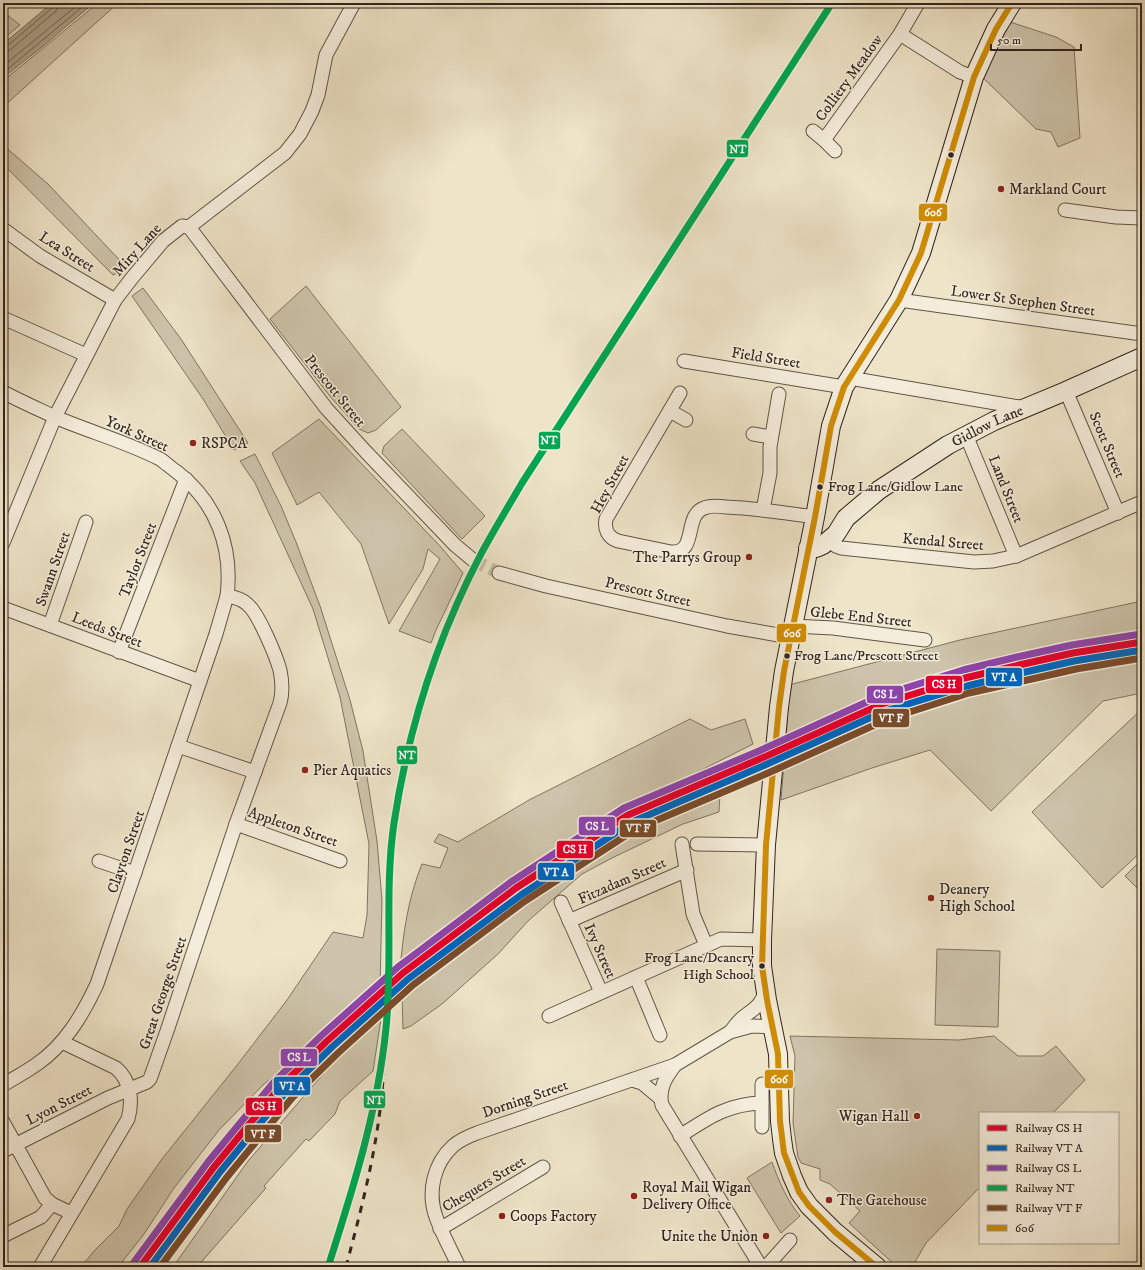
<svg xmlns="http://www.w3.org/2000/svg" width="1145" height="1270" viewBox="0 0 1145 1270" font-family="'IM FELL DW Pica',serif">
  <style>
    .green { fill: #cec4ab; stroke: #807464 }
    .water { fill: #aea38e; stroke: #7c7161 }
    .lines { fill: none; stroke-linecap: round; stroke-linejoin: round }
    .shore { stroke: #706456; stroke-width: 1 }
    .street-tunnel { stroke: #c8bea6; stroke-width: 13; stroke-dasharray: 13 6; stroke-linecap: butt }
    .street-casing { stroke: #605548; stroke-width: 15 }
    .secondary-casing { stroke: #31251d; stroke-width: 20 }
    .street { stroke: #f4eddb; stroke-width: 13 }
    .secondary { stroke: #f4eddb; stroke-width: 18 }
    .rail { stroke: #31251d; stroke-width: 3; stroke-dasharray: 7 7; stroke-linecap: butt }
    .bus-1-casing { stroke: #f4eddb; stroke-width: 9 }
    .bus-1 { stroke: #cf8c06; stroke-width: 6 }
    .rail-1-casing { stroke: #f4eddb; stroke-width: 10 }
    .rail-2-casing { stroke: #f4eddb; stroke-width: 10 }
    .rail-3-casing { stroke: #f4eddb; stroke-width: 10 }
    .rail-4-casing { stroke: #f4eddb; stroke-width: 10 }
    .rail-5-casing { stroke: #f4eddb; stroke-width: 10 }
    .rail-1 { stroke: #e4002b; stroke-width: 7 }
    .rail-2 { stroke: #0065bd; stroke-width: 7 }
    .rail-3 { stroke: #8e44ad; stroke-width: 7 }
    .rail-4 { stroke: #00a651; stroke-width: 7 }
    .rail-5 { stroke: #7a4b2a; stroke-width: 7 }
    .bus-dot { fill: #31251d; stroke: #f4eddb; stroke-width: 1.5 }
    .poi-dot { fill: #8f2418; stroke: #f4eddb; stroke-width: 1.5 }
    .labels { text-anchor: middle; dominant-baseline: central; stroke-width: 3; stroke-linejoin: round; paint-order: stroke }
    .bus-label { font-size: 14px; fill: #31251d; stroke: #f4eddb; text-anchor: start }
    .street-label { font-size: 15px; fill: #31251d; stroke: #f4eddb }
    .poi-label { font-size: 15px; fill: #31251d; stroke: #f4eddb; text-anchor: start }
    .line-badge { stroke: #f4eddb; stroke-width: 1.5 }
    .badge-label { font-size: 11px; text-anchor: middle; font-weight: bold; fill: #fff }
  </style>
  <rect width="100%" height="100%" fill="#eee4c8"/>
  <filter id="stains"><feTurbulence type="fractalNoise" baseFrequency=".005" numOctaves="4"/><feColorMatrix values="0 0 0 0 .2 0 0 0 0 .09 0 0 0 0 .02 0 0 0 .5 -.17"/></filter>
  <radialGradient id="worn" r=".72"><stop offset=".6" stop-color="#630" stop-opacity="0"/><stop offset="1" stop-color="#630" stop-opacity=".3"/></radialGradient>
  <!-- green -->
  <g class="green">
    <polygon points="98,3 118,3 3,107 3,81"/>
    <polygon points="3,12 20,25 3,39"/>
    <polygon points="1010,22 1056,37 1074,47 1080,138 1058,147 1051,132 1036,129 982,77"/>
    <polygon points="3,145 48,184 127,268 113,275 3,164"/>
    <polygon points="306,286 401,407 376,430 368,433 359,429 329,395 270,319"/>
    <polygon points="143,288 181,339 248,443 234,450 203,399 132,296"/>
    <polygon points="319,419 440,546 463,573 436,630 431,643 399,631 440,559 428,549 423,569 389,624 361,544 319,492 297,505 272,453"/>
    <polygon points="402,429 485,516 462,539 382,453 384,446"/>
    <polygon points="255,454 281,506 296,542 320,606 350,700 363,751 377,841 382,900 380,988 340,1019 296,1058 263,1085 219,1130 174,1188 144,1234 118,1267 81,1267 94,1251 119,1226 127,1209 162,1159 238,1064 287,1000 333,932 363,938 367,915 369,844 340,697 313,609 255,483 240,461"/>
    <polygon points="1142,601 1142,639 1047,654 980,669 890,696 786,741 789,685 960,640"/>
    <polygon points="1142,659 1142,693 1103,701 991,811 930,750 872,768 781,800 784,762 851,733 932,705 1029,681"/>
    <polygon points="1142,709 1142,851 1102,888 1032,812"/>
    <path d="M690,719l21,11 34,-11 8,25 -97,49 -78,47 -126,87 -52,43c3,-36 8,-72 22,-106l18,4 8,-20 -14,-6 5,-8 19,8 71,-42z"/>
    <polygon points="718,786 720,794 719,812 683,824 612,858 582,874 528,921 498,954 442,1004 411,1026 403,1029 402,994 431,969 481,932 515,907 565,874"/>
    <polygon points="1142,859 1142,893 1125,876"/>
    <polygon points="937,949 1000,951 998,1027 935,1025"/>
    <polygon points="382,1012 373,1071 340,1101 335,1114 309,1141 306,1139 264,1186 266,1188 197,1267 173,1267 248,1161 324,1073"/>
    <polygon points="790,1036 959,1040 994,1036 1018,1056 1043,1056 1056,1046 1085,1080 1053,1113 980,1113 980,1187 926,1243 912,1267 900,1267 895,1265 849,1223 860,1211 830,1184 820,1180 820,1169 801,1163 798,1157 793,1123 795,1056"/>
    <path d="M772,1162c7,20 15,38 28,54l-19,17 -34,-55z"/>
  </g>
  <!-- water -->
  <polygon class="water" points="52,3 94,3 42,47 3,78 3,44"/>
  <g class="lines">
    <!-- shore -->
    <g class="shore">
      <polyline points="3,47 7,46 52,8 54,3"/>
      <polyline points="3,52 10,50 56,11 58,7 59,3"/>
      <polyline points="3,66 80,3"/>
      <polyline points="3,73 87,3"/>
    </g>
    <!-- street-tunnel -->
    <polyline class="street-tunnel" points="473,560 499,573"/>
    <!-- street casing -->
    <g class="street-casing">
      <g id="street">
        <polyline points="900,34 960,72 974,77"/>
        <polyline points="813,131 824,140 835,151"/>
        <polyline points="824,140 900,34 918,3"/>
        <polyline points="1065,210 1116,217 1142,218"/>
        <polyline points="189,227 326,408 366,452 455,545 473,560"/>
        <polyline points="3,229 40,256 115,300"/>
        <polyline points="899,300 1142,334"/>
        <polyline points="3,318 86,355"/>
        <polyline points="684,361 844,387"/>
        <polyline points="849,378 1025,408"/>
        <polyline points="1066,391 1118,513"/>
        <path d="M3,392c17,9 35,17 52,25 35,15 72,25 105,42 6,4 11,9 17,13 39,30 56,75 50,124 7,1 15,3 20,8 11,8 29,52 33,66 2,10 3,22 0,33l-44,121 -69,207 -17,48 -3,3 -39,16 -105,53"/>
        <path d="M680,393l-74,126c-2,10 2,19 12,22l53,11c27,2 12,-36 33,-44 7,-3 15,-2 22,-1 30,1 59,6 89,10"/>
        <polyline points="670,411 686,420"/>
        <polyline points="753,434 771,437"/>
        <polyline points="966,435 1016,556"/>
        <polyline points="763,510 770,473 770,447 779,394"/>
        <polyline points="829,540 836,546 841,548 974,562 993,561 1016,556 1142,502"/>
        <polyline points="3,543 55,417 115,300 132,278 163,241 182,226 189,227 285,153 300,134 312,111 318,95 326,55 354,3"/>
        <polyline points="499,573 546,586 727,626 790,637"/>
        <polyline points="3,608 200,681"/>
        <polyline points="50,625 86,522"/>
        <polyline points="793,626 833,628 925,640"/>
        <polyline points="119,652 186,479"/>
        <polyline points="178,746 255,772"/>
        <polyline points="236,824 340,861"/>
        <polyline points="682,844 693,914 706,945"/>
        <polyline points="697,844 766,845"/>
        <polyline points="99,861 135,873"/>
        <polyline points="561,902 601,992"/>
        <polyline points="569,921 687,870"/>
        <polyline points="636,977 660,1035"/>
        <polyline points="549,1016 721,939 762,940"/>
        <path d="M731,1031c3,-4 5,-7 8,-10 11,-11 23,-13 26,-31"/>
        <path d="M675,1065c-9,12 -17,24 -13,40l99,162"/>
        <polyline points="632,1080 642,1083 660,1098"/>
        <path d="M3,1085c11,-7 23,-13 34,-21 28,-19 46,-50 60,-80l119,-350 11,-38"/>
        <polyline points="3,1122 45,1198 52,1204 71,1213"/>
        <polyline points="762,1127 762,1084"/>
        <path d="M680,1136c28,-18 47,-32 82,-33"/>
        <polyline points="440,1229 543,1167"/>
        <polyline points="3,1236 41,1217 52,1204"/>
        <path d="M40,1267l88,-148c5,-18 3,-38 -12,-51l-54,-26"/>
        <path d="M459,1267c-8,-17 -17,-33 -23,-50 -9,-25 -2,-54 17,-71 7,-6 16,-10 24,-13l198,-68 55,-33 22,-6 21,1"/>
        <polyline points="766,1267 790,1240"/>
      </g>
    </g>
    <!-- secondary casing -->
    <g class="secondary-casing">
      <g id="secondary">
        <path id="s1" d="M808,548h8l7,-3 13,-11 10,-16 33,-28 69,-45 46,-24 72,-30 76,-34"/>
        <polyline points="877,1267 835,1232 809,1206 799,1192 792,1176 784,1153 782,1139 780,1121 778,1054 767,1000 762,966 762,940 766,845 779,707 784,671 815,517 831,426 844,387 899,300 921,253 974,77 996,29 1012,3"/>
      </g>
    </g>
    <!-- street -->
    <use href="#street" class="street"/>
    <!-- secondary -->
    <use href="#secondary" class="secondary"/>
    <!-- rail -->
    <path class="rail" d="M346,1267c19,-72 38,-144 38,-218"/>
    <!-- bus-1 casing -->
    <g class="bus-1-casing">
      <polyline id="bus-1" points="877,1267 835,1232 809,1206 799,1192 784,1153 780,1121 778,1054 767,1000 762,966 766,845 779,707 784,671 815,517 831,426 844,387 899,300 921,253 974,77 996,29 1012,3"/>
    </g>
    <!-- bus-1 -->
    <use href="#bus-1" class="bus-1"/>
    <!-- rail-1 casing -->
    <g class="rail-1-casing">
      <polyline id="rail-1" points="140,1267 214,1167 280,1087 327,1041 403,973 516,888 628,815 762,758 882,704 965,678 1019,665 1073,653 1142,642"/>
    </g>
    <!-- rail-2 casing -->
    <g class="rail-2-casing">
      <polyline id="rail-2" points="150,1267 220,1172 286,1092 332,1047 408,979 521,895 632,822 765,765 885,711 967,686 1021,673 1074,661 1142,650"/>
    </g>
    <!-- rail-3 casing -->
    <g class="rail-3-casing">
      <polyline id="rail-3" points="134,1262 208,1162 274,1082 322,1035 398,967 511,882 624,808 759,751 880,696 963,670 1017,657 1072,645 1141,634"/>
    </g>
    <!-- rail-4 casing -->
    <g class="rail-4-casing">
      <path id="rail-4" d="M328,1267c25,-78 50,-157 58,-239 7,-68 -2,-137 8,-205 14,-93 43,-185 87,-269 13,-24 27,-47 41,-71l310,-480"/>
    </g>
    <!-- rail-5 casing -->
    <g class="rail-5-casing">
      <polyline id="rail-5" points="160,1267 227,1177 292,1098 338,1053 413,985 525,901 636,829 768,773 888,719 969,693 1023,681 1076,669 1142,658"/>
    </g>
    <!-- rail-1 -->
    <use href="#rail-1" class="rail-1"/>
    <!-- rail-2 -->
    <use href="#rail-2" class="rail-2"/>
    <!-- rail-3 -->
    <use href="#rail-3" class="rail-3"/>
    <!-- rail-4 -->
    <use href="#rail-4" class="rail-4"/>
    <!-- rail-5 -->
    <use href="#rail-5" class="rail-5"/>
  </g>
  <!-- markers -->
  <g class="bus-dot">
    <circle cx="951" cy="155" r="3.5"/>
    <circle cx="820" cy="487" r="3.5"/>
    <circle cx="787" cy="656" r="3.5"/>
    <circle cx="762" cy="966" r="3.5"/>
  </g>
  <g class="poi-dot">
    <circle cx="1001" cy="189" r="4"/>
    <circle cx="193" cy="443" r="4"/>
    <circle cx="749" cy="557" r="4"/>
    <circle cx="305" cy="770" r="4"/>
    <circle cx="931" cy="898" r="4"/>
    <circle cx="917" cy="1116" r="4"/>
    <circle cx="634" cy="1196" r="4"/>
    <circle cx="829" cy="1200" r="4"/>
    <circle cx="502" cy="1216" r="4"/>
    <circle cx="766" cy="1236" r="4"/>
  </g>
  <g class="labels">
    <!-- bus labels -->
    <g class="bus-label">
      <text x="828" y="487">Frog Lane/Gidlow Lane</text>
      <text x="794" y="656">Frog Lane/Prescott Street</text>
      <text x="754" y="958" text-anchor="end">Frog Lane/Deanery<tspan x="754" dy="17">High School</tspan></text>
    </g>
    <!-- street labels -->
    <g class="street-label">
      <text transform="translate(849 78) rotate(-54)">Colliery Meadow</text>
      <text transform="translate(137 250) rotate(-48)">Miry Lane</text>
      <text transform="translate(67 252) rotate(32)">Lea Street</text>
      <text transform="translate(1023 301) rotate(8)">Lower St Stephen Street</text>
      <text transform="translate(766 358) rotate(9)">Field Street</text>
      <text transform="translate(335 391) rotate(51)">Prescott Street</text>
      <text stroke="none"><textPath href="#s1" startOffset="221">Gidlow Lane</textPath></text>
      <text transform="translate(137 434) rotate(24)">York Street</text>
      <text transform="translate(1107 445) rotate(67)">Scott Street</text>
      <text transform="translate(610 484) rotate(-62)">Hey Street</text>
      <text transform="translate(1006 489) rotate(68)">Land Street</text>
      <text transform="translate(943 542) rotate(5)">Kendal Street</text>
      <text transform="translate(138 560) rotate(-69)">Taylor Street</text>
      <text transform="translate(53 569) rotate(-71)">Swann Street</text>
      <text transform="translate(648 592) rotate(13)">Prescott Street</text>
      <text transform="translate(861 617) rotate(6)">Glebe End Street</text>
      <text transform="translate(107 630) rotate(21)">Leeds Street</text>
      <text transform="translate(293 827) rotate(19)">Appleton Street</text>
      <text transform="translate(126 852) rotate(-71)">Clayton Street</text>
      <text transform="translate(622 881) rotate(-24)">Fitzadam Street</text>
      <text transform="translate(600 951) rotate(66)">Ivy Street</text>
      <text transform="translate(163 993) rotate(-71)">Great George Street</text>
      <text transform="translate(525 1099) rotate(-19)">Dorning Street</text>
      <text transform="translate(59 1105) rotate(-27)">Lyon Street</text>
      <text transform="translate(484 1184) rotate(-31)">Chequers Street</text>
    </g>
    <!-- poi labels -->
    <g class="poi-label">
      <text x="1009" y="189">Markland Court</text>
      <text x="201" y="443">RSPCA</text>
      <text x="741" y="557" text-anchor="end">The Parrys Group</text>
      <text x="313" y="770">Pier Aquatics</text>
      <text x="939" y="889">Deanery<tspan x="939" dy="17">High School</tspan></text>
      <text x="909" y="1116" text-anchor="end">Wigan Hall</text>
      <text x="642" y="1187">Royal Mail Wigan<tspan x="642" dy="17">Delivery Office</tspan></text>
      <text x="837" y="1200">The Gatehouse</text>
      <text x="510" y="1216">Coops Factory</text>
      <text x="758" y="1236" text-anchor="end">Unite the Union</text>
    </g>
  </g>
  <g class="line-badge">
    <rect x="726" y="139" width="23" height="19" rx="4" fill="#00a651"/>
    <rect x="918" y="203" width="30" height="19" rx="4" fill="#cf8c06"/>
    <rect x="538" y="431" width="23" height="19" rx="4" fill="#00a651"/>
    <rect x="776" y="623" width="31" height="20" rx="4" fill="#cf8c06"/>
    <rect x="985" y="667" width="38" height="20" rx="4" fill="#0065bd"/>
    <rect x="925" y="675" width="38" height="19" rx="4" fill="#e4002b"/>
    <rect x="866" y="685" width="38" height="19" rx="4" fill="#8e44ad"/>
    <rect x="872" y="708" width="38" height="20" rx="4" fill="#7a4b2a"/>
    <rect x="396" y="745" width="22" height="20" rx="4" fill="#00a651"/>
    <rect x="578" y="816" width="38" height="20" rx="4" fill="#8e44ad"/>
    <rect x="619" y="819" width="38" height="19" rx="4" fill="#7a4b2a"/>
    <rect x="556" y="840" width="38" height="19" rx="4" fill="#e4002b"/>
    <rect x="537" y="862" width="38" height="19" rx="4" fill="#0065bd"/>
    <rect x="280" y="1048" width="38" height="19" rx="4" fill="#8e44ad"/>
    <rect x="764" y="1069" width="30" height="20" rx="4" fill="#cf8c06"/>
    <rect x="273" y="1076" width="38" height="20" rx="4" fill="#0065bd"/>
    <rect x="363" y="1090" width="23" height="19" rx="4" fill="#00a651"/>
    <rect x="245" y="1097" width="38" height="19" rx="4" fill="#e4002b"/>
    <rect x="244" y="1124" width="38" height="19" rx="4" fill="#7a4b2a"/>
  </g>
  <g class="badge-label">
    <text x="738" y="153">NT</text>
    <text x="933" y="216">606</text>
    <text x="549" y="444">NT</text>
    <text x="792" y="637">606</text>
    <text x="1004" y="681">VT A</text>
    <text x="944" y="688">CS H</text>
    <text x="885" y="698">CS L</text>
    <text x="891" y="722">VT F</text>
    <text x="407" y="759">NT</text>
    <text x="597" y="830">CS L</text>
    <text x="638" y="832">VT F</text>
    <text x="575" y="853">CS H</text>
    <text x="556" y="876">VT A</text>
    <text x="299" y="1061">CS L</text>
    <text x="779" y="1083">606</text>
    <text x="292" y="1090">VT A</text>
    <text x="375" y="1104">NT</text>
    <text x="264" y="1110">CS H</text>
    <text x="263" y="1138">VT F</text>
  </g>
  <!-- margin -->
  <rect width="1145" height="1270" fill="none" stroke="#eee4c8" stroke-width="16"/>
  <rect x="4" y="4" width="1137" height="1262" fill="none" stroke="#31251d" stroke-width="2"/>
  <rect x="8" y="8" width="1129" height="1254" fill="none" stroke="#31251d"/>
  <!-- legend -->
  <rect x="979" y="1112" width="140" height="132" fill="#f4eddb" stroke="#a69d8f"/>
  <rect x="987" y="1125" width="20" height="6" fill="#e4002b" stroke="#a69d8f"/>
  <text x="1015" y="1132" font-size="12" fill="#31251d">Railway CS H</text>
  <rect x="987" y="1145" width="20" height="6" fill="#0065bd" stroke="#a69d8f"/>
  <text x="1015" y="1152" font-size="12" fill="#31251d">Railway VT A</text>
  <rect x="987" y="1165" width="20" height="6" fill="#8e44ad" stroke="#a69d8f"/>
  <text x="1015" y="1172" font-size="12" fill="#31251d">Railway CS L</text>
  <rect x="987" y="1185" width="20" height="6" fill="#00a651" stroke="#a69d8f"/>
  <text x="1015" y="1192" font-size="12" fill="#31251d">Railway NT</text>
  <rect x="987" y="1205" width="20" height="6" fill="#7a4b2a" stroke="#a69d8f"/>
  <text x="1015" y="1212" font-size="12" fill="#31251d">Railway VT F</text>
  <rect x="987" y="1225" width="20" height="6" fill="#cf8c06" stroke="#a69d8f"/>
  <text x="1015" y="1232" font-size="12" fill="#31251d">606</text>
  <!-- scale -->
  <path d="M991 44v6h90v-6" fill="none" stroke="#31251d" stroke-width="2"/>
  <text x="997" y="44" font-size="12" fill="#31251d" stroke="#f4eddb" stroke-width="3" paint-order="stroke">50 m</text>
  <rect width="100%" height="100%" filter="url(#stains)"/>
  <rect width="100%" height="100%" fill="url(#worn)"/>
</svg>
